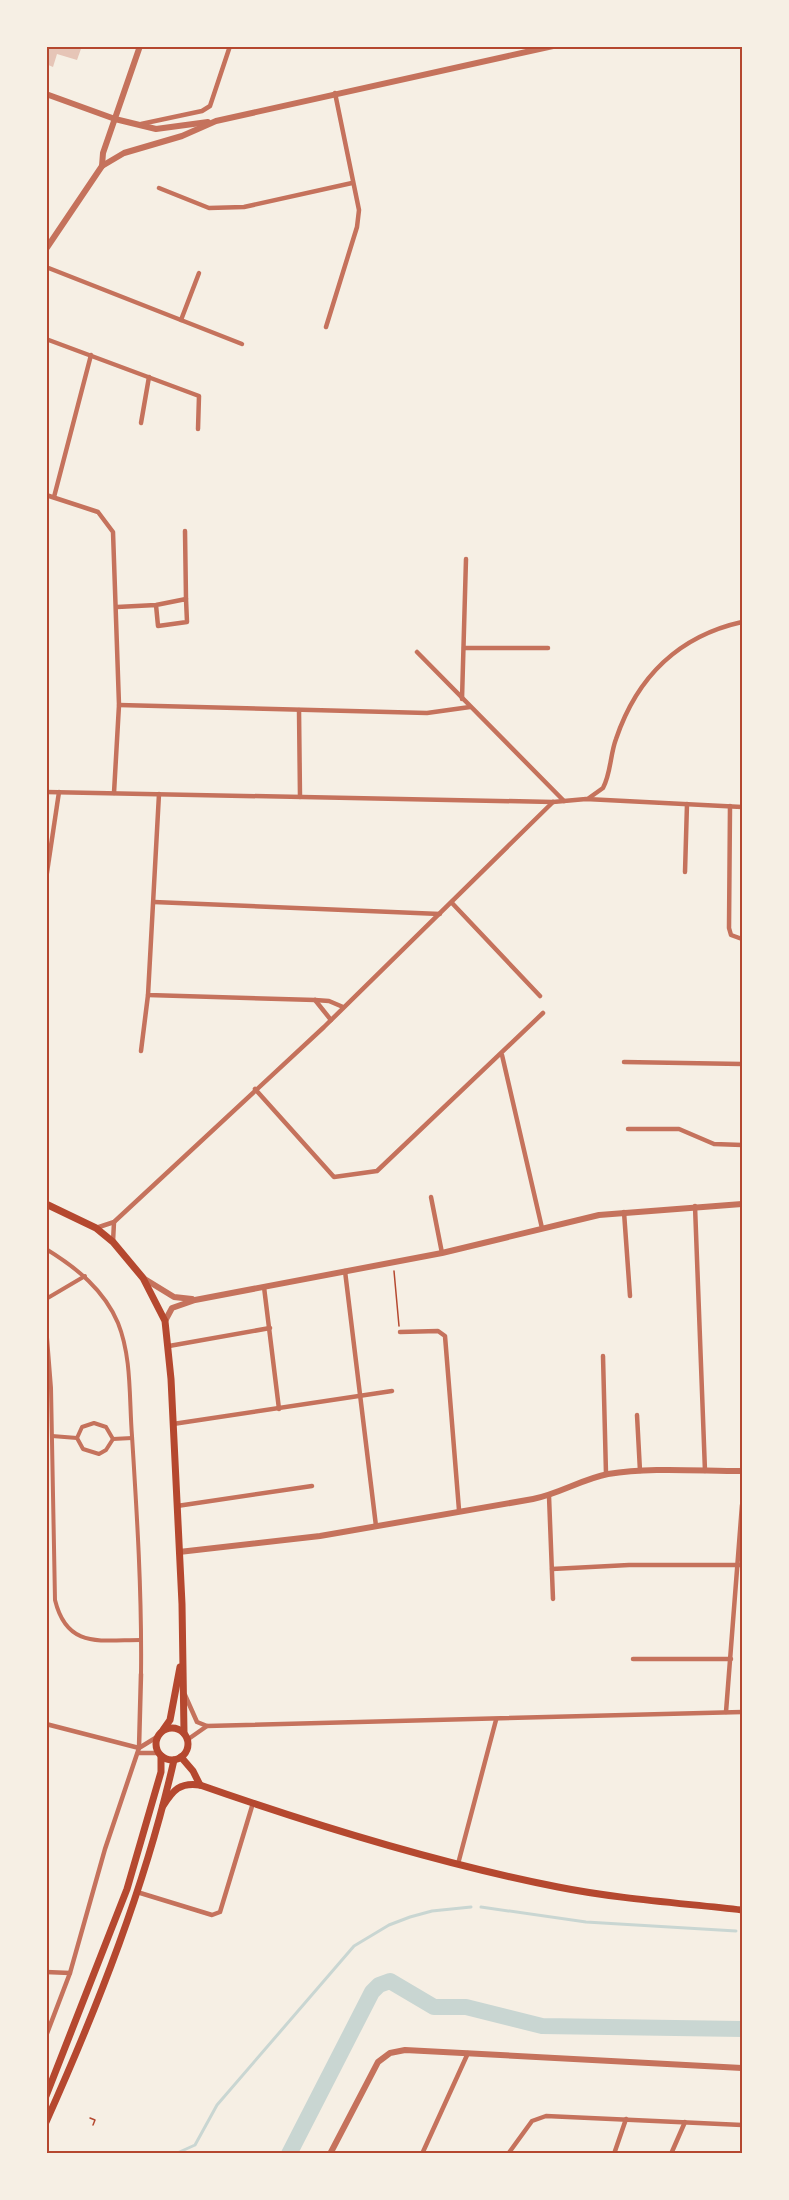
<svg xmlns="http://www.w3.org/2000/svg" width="789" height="2200" viewBox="0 0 789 2200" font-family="Roboto,sans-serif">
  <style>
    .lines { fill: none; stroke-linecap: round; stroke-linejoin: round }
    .stream { stroke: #c9d6d2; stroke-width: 3 }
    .river { stroke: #c9d6d2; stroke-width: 16 }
    .building { fill: #e6c5b7 }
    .path { stroke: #b5482f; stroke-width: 1.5 }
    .pedestrian { stroke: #c5725c; stroke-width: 4 }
    .minor { stroke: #c5725c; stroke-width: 4.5 }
    .tertiary { stroke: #c5725c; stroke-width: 6 }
    .secondary { stroke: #b5482f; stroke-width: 7 }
    .neatline { fill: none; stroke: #b5482f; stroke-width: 2 }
  </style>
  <rect width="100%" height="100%" fill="#f6efe4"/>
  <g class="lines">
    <!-- stream -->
    <g class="stream">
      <polyline points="481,1907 586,1922 736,1931"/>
      <polyline points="175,2154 195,2145 217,2105 354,1946 389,1925 410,1917 432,1911 471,1907"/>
    </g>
    <!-- river -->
    <polyline class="river" points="289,2154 372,1992 379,1985 390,1981 434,2007 466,2007 542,2026 742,2029"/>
  </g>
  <!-- building -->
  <polygon class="building" points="46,46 82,46 77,60 57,54 53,67 46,64"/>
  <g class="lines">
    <!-- path -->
    <g class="path">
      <polyline points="394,1271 399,1326"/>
      <polyline points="90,2118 95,2120 93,2125"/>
    </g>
    <!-- pedestrian -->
    <g class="pedestrian">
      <path d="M46,1249c31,19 58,41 72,74 14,35 11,76 14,113 5,79 10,158 9,238"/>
      <polyline points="46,1299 85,1276"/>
      <path d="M46,1325l5,63 4,212c12,49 45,40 86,40"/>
      <polyline points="52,1436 77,1438 83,1449 99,1454 106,1450 113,1439 132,1438"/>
      <polyline points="77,1438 82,1427 94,1423 106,1427 113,1439"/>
    </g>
    <!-- minor -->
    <g class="minor">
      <polyline points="141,124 202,111 210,106 230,46"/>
      <polyline points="159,188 209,208 244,207 352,183"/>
      <polyline points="46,267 242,344"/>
      <polyline points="181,320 199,273"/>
      <polyline points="326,327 357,227 359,210 335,93"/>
      <polyline points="46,339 199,396 198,429"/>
      <polyline points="141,423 149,377"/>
      <polyline points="46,495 98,512 113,532 119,705 114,793"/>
      <polyline points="54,497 91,355"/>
      <polyline points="185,531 186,599"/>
      <polyline points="117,607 156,605 186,599 187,622 158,626 156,605"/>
      <polyline points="464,648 548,648"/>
      <polyline points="417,652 564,801"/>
      <polyline points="462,699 466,559"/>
      <polyline points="119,705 427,713 470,707"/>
      <polyline points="299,710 300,797"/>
      <polyline points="46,792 553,802 586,799 742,807"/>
      <polyline points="159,794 148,995 315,1000 329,1001 343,1007"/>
      <path d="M589,798l14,-10c8,-15 7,-33 13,-49 21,-62 63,-103 126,-117"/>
      <polyline points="730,806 729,928 731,935 742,939"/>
      <polyline points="685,872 687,804"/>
      <polyline points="46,879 59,792"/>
      <polyline points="154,902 440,914"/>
      <polyline points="452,903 540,996"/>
      <polyline points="315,1000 331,1020"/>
      <polyline points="141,1051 148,995"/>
      <polyline points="502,1055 542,1228"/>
      <polyline points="624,1062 742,1064"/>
      <polyline points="255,1089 334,1177 377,1171 543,1013"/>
      <polyline points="628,1129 679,1129 714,1144 742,1145"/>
      <polyline points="431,1197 442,1253"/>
      <polyline points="695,1206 705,1471"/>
      <polyline points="624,1212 630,1296"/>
      <polyline points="96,1228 114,1222 324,1027 553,802"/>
      <polyline points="113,1242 114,1222"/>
      <polyline points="345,1271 376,1526"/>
      <polyline points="264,1287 279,1409"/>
      <polyline points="400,1332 438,1331 445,1336 459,1510"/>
      <polyline points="169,1346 270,1328"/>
      <polyline points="603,1356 606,1474"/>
      <polyline points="637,1415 640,1471"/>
      <polyline points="173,1424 392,1391"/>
      <polyline points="549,1496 553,1599"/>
      <polyline points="177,1506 312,1486"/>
      <polyline points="552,1569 629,1565 740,1565"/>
      <polyline points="633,1659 731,1659"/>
      <polyline points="185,1695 197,1722 207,1726 742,1712"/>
      <polyline points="726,1712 742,1505"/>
      <polyline points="46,1724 139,1748 157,1737"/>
      <polyline points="187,1740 207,1726"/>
      <polyline points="138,1753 159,1753"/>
      <polyline points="458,1864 496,1720"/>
      <polyline points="137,1892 212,1915 220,1912 253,1803"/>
      <polyline points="46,1972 70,1973"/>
      <polyline points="46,2036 70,1973 105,1849 139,1748 141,1674"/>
      <polyline points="422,2154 468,2053"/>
      <polyline points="508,2154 532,2121 546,2116 742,2125"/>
      <polyline points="614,2154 626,2119"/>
      <polyline points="671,2154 685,2122"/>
    </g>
    <!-- tertiary -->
    <g class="tertiary">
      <polyline points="46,94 115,119 156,129 208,122"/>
      <polyline points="102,166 103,153 140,46"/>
      <polyline points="46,249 102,166 124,153 182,136 216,121 553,46"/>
      <polyline points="143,1278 174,1297 192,1299"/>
      <polyline points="165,1321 172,1308 195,1300 442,1253 599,1215 742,1204"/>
      <path d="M179,1552l141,-16 213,-37c26,-5 49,-20 75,-25 43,-7 90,-3 134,-3"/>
      <polyline points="330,2154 378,2062 390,2053 405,2050 742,2068"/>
    </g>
    <!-- secondary -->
    <g class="secondary">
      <polyline points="46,1204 96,1228 113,1242 143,1278 165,1321 171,1379 182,1604 184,1733"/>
      <circle cx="172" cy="1744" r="16"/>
      <polyline points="163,1730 170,1720 180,1667"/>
      <polyline points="181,1757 193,1771 200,1785"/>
      <path d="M163,1806c10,-16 17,-24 37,-21 117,41 236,78 358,102 60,12 123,16 184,23"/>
      <polyline points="46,2096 127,1889 161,1772 161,1756"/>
      <path d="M46,2122c52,-116 100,-238 128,-362"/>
    </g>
  </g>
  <!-- border -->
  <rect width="789" height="2200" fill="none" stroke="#f6efe4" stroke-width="96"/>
  <rect x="48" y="48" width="693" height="2104" class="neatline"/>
</svg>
